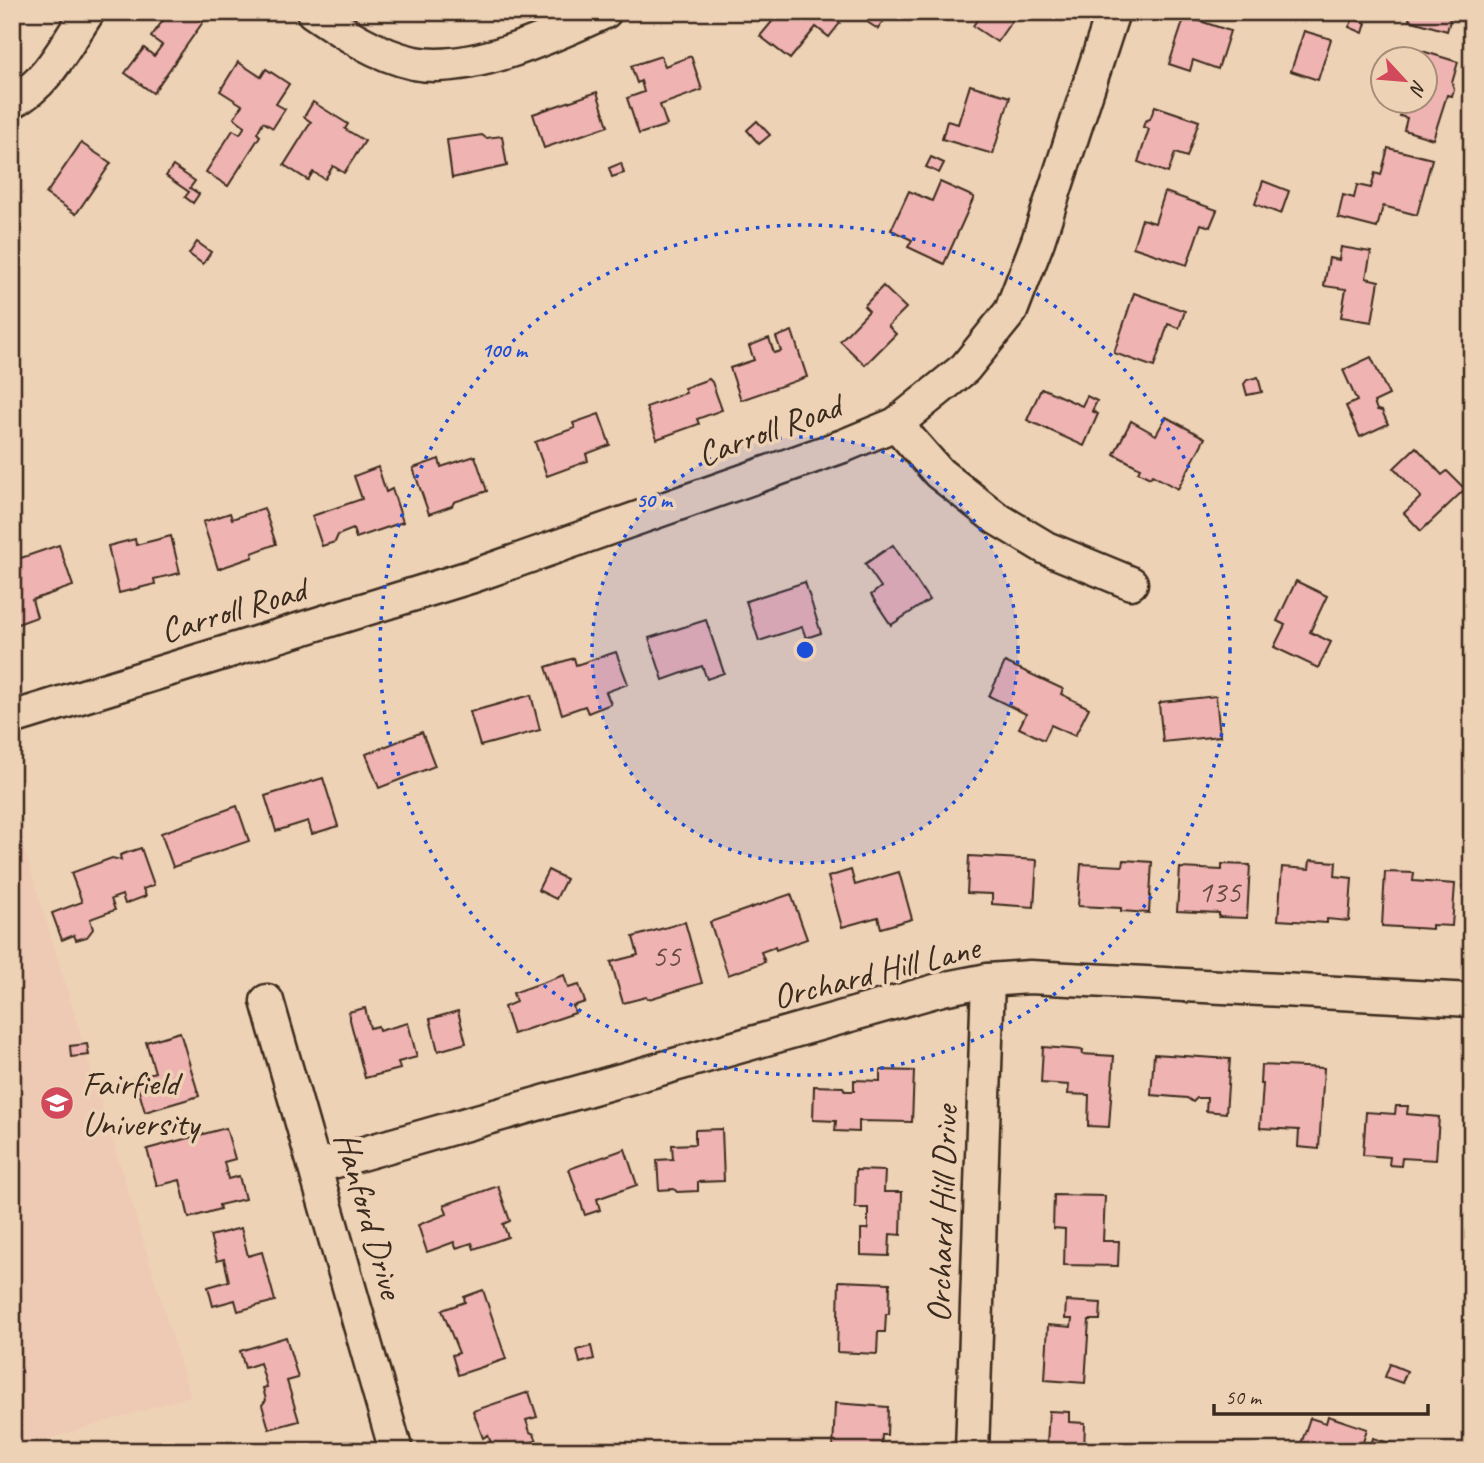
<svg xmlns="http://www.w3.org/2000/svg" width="1484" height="1463" viewBox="0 0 1484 1463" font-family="Caveat,sans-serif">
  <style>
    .built { fill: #eec9b4 }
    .building { fill: #efb3b1; stroke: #3b2a1e; stroke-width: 2 }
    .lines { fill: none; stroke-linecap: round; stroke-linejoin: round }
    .minor-casing { stroke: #3b2a1e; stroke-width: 37 }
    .minor { stroke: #eed2b5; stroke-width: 32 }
    .ring { fill: none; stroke: #1d4ed8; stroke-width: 3.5; stroke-dasharray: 3.5 7 }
    .labels { text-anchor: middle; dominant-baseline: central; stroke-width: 7; stroke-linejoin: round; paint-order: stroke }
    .number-label { font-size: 32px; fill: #684c43 }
    .street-label { font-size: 35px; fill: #3b2a1e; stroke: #eed2b5 }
    .poi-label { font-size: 35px; fill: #3b2a1e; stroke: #eed2b5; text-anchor: start }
    .centre { fill: #1d4ed8; stroke: #eed2b5; stroke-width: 3.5 }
    .ring-label { font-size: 21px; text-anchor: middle; font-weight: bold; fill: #1d4ed8; stroke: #eed2b5; stroke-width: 7; stroke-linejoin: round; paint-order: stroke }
  </style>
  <rect width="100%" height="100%" fill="#eed2b5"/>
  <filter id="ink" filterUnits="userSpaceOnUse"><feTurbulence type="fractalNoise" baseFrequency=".0143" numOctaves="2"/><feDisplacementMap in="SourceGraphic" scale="14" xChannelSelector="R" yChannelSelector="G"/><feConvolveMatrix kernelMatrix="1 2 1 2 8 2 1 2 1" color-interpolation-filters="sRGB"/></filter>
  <g filter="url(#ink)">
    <!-- built -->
    <polygon class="built" points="12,809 190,1396 12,1450"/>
    <!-- building -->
    <g class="building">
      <polygon points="169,12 189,12 203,22 153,93 125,73 144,48 154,56 162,45 151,37"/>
      <polygon points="780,12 826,12 840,23 829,37 816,27 790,59 760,36"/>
      <polygon points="874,12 890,12 878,29 867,22"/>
      <polygon points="1018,12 997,42 973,26 982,12"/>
      <polygon points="1411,12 1472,12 1472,17 1470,23 1451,17 1447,31 1409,20"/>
      <polygon points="1185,16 1230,31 1218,69 1193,60 1190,71 1169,64"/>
      <polygon points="1353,19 1366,23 1363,33 1349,27"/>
      <polygon points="1304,31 1331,39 1318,80 1291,71"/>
      <polygon points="1422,51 1458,62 1452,83 1454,89 1452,96 1447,95 1433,139 1404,130 1407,118 1400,116 1403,106 1388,102 1424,102 1424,60 1419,60"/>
      <polygon points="661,56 665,66 691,56 702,90 660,105 667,125 639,134 627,98 644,92 641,81 637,83 631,66"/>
      <polygon points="238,62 261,77 266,69 289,84 276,104 285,109 273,128 263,122 257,133 260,136 228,186 206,172 233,130 240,134 245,126 234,118 242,105 220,91"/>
      <polygon points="970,85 1010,97 993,154 942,139 947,121 958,124"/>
      <polygon points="597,92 608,126 544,148 533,114"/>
      <polygon points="313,102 348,124 345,129 365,141 344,173 333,166 325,179 313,172 308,180 284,165 311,122 304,117"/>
      <polygon points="1155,106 1199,121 1187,157 1175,153 1168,173 1138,162 1149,129 1143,127 1145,121 1150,119"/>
      <polygon points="757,121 770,135 759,144 747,130"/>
      <polygon points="482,135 486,138 502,136 507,166 452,178 447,140"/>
      <polygon points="81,143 111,163 76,214 46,194"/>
      <polygon points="1388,148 1432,159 1417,215 1383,206 1377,228 1338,218 1343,195 1354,198 1357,185 1371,188 1375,173 1381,175"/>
      <polygon points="931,157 944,163 939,173 926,167"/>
      <polygon points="621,163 624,173 612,177 609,168"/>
      <polygon points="173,166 195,181 190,188 199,194 193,203 185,197 189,192 166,176"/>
      <polygon points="1263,181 1289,191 1281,214 1255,204"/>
      <polygon points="940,182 974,197 944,264 908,247 912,240 891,230 909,191 932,201"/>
      <polygon points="1165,192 1217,210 1210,227 1201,224 1187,265 1133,247 1142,219 1155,223"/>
      <polygon points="197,242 211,252 203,264 189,254"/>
      <polygon points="1341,247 1371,252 1366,278 1379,281 1372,322 1341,317 1346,289 1324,286 1329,258 1339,260"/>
      <polygon points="883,286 906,308 888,326 896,334 865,365 840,341 869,311 864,306"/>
      <polygon points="1134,293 1185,311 1179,328 1168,324 1154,367 1114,353"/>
      <polygon points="792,331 807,377 741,400 730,368 754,360 749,346 769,338 774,353 781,351 776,337"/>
      <polygon points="1371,357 1389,395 1374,402 1377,410 1382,411 1388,424 1360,437 1346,406 1357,401 1343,370"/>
      <polygon points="1258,377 1262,392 1247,395 1244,384 1247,380"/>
      <polygon points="709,379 712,382 722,410 697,419 699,424 657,439 646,407 686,393 684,388"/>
      <polygon points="1041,389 1044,389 1082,406 1087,396 1097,401 1092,411 1098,414 1084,446 1027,420"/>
      <polygon points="599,414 610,445 586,454 588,461 547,476 535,442 575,428 573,423"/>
      <polygon points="1166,417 1205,438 1178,489 1152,475 1150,478 1138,472 1140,468 1114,454 1131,421 1156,435"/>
      <polygon points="1416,447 1442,475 1447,471 1465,489 1421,531 1404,513 1421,497 1394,468"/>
      <polygon points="475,456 487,491 454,502 452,506 429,514 413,468 439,459 441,467"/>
      <polygon points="378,467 386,492 392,489 403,522 356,538 353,529 338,535 335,542 322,546 312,516 362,499 354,476"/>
      <polygon points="264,508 276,544 252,553 253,557 218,569 203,522 230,513 232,519"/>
      <polygon points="171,536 180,573 154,579 155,584 119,593 108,546 135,539 136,545"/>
      <polygon points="59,545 73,586 32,600 37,617 12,626 12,561"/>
      <polygon points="893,545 929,600 891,625 871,595 881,587 865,564"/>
      <polygon points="1296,581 1327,596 1310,632 1331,642 1318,668 1274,647 1285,625 1277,621"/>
      <polygon points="805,582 821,633 806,638 802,627 759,641 746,601"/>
      <polygon points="706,620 724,673 707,679 702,666 663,680 649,638"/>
      <polygon points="616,652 628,684 606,692 611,704 588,713 585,706 562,714 546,667 574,658 576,665"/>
      <polygon points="1005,662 1063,689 1061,694 1089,708 1075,736 1051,725 1044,740 1019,728 1026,714 989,696"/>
      <polygon points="531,695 540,730 480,746 470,712"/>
      <polygon points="1216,696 1220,736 1163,742 1159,704 1161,702"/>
      <polygon points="422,732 435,766 379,788 366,754"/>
      <polygon points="323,778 338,826 312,834 308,821 276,831 265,796"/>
      <polygon points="237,806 249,841 173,867 161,833"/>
      <polygon points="141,848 154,885 143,889 146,896 125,904 122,895 111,899 115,910 90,919 93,929 87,937 76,940 74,935 62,940 52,913 82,902 71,873 112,858 121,860 120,855"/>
      <polygon points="969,856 1037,860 1034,907 992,904 992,894 967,893"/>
      <polygon points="1124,860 1152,862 1149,913 1121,911 1121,908 1078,906 1081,864 1123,866"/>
      <polygon points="1310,860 1336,862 1335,876 1352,878 1349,921 1327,919 1327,923 1278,920 1282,867 1309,869"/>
      <polygon points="1222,864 1250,865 1247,918 1219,917 1219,913 1177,911 1180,868 1222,870"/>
      <polygon points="548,870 566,879 556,899 538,890"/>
      <polygon points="851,870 855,885 899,872 912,919 881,928 878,917 842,927 828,877"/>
      <polygon points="1385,872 1414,873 1413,881 1455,884 1452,926 1432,925 1432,929 1382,926"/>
      <polygon points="791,894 807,939 776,950 775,947 761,952 765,962 728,975 710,922"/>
      <polygon points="685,922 702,983 649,999 646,997 623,1003 611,962 638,955 633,937"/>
      <polygon points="564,975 568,988 579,985 585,1002 573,1006 575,1013 513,1034 504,1007 516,1002 513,993"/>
      <polygon points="365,1008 370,1028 378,1026 379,1031 408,1023 417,1057 398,1062 400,1069 365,1078 348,1012"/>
      <polygon points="458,1011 466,1043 438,1051 430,1019"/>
      <polygon points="180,1032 199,1096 145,1112 135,1078 155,1072 146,1042"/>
      <polygon points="87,1044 89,1055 71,1057 70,1046"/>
      <polygon points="1043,1047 1083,1050 1082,1054 1114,1056 1109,1127 1088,1126 1089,1095 1068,1094 1069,1085 1041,1083"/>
      <polygon points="1154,1054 1230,1059 1226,1113 1206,1111 1207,1098 1197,1098 1193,1102 1187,1098 1151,1095"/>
      <polygon points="1261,1065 1324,1068 1319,1149 1298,1147 1299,1130 1260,1128 1263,1084 1260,1084"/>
      <polygon points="880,1070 914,1071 912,1122 859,1121 859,1132 835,1131 836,1121 813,1120 814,1086 843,1087 845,1091 854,1091 854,1080 880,1081"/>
      <polygon points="1396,1106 1408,1106 1407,1114 1439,1117 1436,1160 1402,1158 1401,1166 1389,1165 1390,1157 1363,1155 1366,1112 1395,1114"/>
      <polygon points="226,1128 235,1159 224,1162 228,1179 239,1176 245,1199 219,1205 220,1209 189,1218 180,1180 157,1186 147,1149"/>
      <polygon points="722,1129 724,1181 698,1182 698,1191 677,1192 674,1189 659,1190 657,1160 673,1159 672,1145 695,1144 695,1130"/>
      <polygon points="625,1149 637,1185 597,1199 600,1210 585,1215 569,1169"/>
      <polygon points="856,1170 885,1171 884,1192 902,1192 901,1235 890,1234 889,1256 861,1255 861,1229 868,1229 868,1208 855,1208"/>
      <polygon points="498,1186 510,1221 503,1224 508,1237 474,1249 472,1243 456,1248 454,1242 427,1252 418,1225 447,1214 444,1205"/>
      <polygon points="1054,1195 1105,1196 1103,1241 1119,1241 1118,1266 1064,1265 1065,1229 1053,1228"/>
      <polygon points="241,1228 248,1256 262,1252 275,1301 238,1311 235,1300 213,1306 208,1287 229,1281 224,1259 217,1261 210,1236"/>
      <polygon points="839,1281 890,1283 889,1314 886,1314 885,1332 878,1332 877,1354 837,1352"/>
      <polygon points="483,1290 506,1359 458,1375 452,1355 459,1353 442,1310 465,1302 464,1297"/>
      <polygon points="1066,1301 1101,1303 1100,1320 1089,1320 1085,1383 1045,1380 1048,1325 1071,1327 1072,1319 1065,1319"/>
      <polygon points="286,1337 298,1378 287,1381 299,1421 269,1429 262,1405 266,1400 263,1388 267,1387 260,1363 245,1368 240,1351"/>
      <polygon points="591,1346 594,1359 580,1363 577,1350"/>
      <polygon points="1390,1364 1407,1371 1402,1383 1385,1377"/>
      <polygon points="529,1392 537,1417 526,1420 530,1432 534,1434 537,1441 532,1442 535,1449 553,1442 555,1451 494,1451 488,1435 483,1438 473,1411"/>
      <polygon points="835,1403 888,1407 887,1435 882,1435 881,1451 833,1451"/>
      <polygon points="1049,1411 1069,1412 1069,1422 1085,1423 1084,1451 1050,1451 1047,1444"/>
      <polygon points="1328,1416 1367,1429 1363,1442 1371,1445 1373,1438 1399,1446 1398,1451 1321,1451 1301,1444 1310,1418 1326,1423"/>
    </g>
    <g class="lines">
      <!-- minor casing -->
      <g class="minor-casing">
        <g id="minor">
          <path d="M313,12c31,21 64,43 101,51 57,11 139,-27 191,-51"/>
          <path d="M12,102c35,-17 55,-59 76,-90"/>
          <polyline points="896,424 939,473 996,518 1046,548 1131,583"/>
          <polyline points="12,718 473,576 843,446 896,424 965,368 1011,311 1038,241 1113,12"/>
          <polyline points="267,1001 396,1451"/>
          <polyline points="315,1167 942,989 988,980 1030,977 1472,1000"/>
          <polyline points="972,1451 988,980"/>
        </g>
      </g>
      <!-- minor -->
      <use href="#minor" class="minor"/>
    </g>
  </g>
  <!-- distance rings -->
  <circle cx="805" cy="650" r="213" fill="#1d4ed8" fill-opacity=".12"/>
  <g class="ring">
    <circle cx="805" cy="650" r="213"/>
    <circle cx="805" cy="650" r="425"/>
  </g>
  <!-- icons -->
  <defs>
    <g id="university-disc" transform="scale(1.75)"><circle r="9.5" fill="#d1495b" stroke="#eed2b5"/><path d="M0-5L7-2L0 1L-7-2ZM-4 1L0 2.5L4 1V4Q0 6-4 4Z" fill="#fff"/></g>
  </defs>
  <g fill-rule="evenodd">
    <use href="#university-disc" x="57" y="1103"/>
  </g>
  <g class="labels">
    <!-- number labels -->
    <g class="number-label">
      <text x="1219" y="891">135</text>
      <text x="666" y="955">55</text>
    </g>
    <!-- street labels -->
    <g class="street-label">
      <text transform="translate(769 430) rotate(-20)">Carroll Road</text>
      <text transform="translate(233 610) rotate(-17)">Carroll Road</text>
      <text transform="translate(876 972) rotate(-14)">Orchard Hill Lane</text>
      <text transform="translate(942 1214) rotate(-88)">Orchard Hill Drive</text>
      <text transform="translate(369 1215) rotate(74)">Hanford Drive</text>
    </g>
    <!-- poi labels -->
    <g class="poi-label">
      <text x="82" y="1083">Fairfield<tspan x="82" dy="40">University</tspan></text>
    </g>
  </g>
  <circle cx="805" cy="650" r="10" class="centre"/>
  <g class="ring-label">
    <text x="504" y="357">100 m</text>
    <text x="654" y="507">50 m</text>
  </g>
  <!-- margin -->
  <rect width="1484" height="1463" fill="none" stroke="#eed2b5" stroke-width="42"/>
  <rect x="21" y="21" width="1442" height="1421" fill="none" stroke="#3b2a1e" stroke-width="2.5" filter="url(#ink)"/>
  <!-- north arrow -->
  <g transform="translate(1404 80) rotate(116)"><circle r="33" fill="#eed2b5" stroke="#a68f79" stroke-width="2"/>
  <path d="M0-5L12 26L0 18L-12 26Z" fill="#d1495b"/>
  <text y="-10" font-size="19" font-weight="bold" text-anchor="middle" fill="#3b2a1e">N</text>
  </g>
  <!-- scale -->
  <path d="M1214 1404v10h214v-10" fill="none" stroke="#3b2a1e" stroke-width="3.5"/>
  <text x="1225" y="1404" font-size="21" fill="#3b2a1e" stroke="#eed2b5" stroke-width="5" paint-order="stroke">50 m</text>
</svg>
